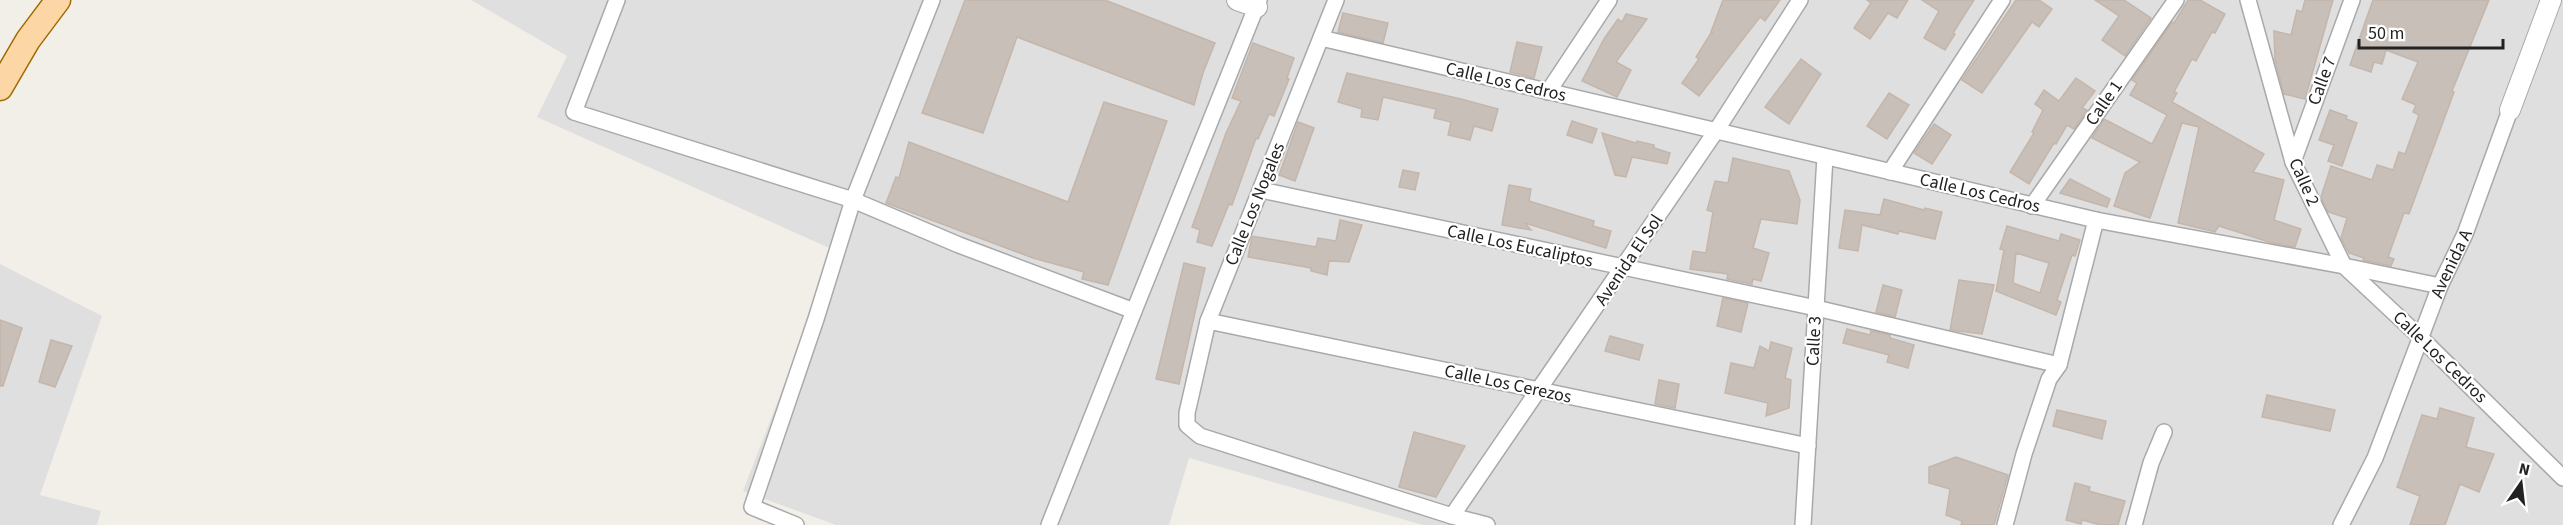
<svg xmlns="http://www.w3.org/2000/svg" width="2563" height="525" viewBox="0 0 2563 525" font-family="'Source Sans 3',sans-serif">
  <style>
    .residential { fill: #e0dfdf }
    .building { fill: #c7bfb8; stroke: #c4b6ab; stroke-width: 1.5; fill-rule: evenodd }
    .lines { fill: none; stroke-linecap: round; stroke-linejoin: round }
    .minor-casing { stroke: #a9a9a9; stroke-width: 18 }
    .tertiary-casing { stroke: #a9a9a9; stroke-width: 22 }
    .primary-casing { stroke: #a06b00; stroke-width: 27 }
    .minor { stroke: #fff; stroke-width: 15 }
    .tertiary { stroke: #fff; stroke-width: 20 }
    .primary { stroke: #fcd6a4; stroke-width: 24 }
    .labels { text-anchor: middle; dominant-baseline: central; stroke-width: 4.5; stroke-linejoin: round; paint-order: stroke }
    .street-label { font-size: 18px; fill: #222; stroke: #fff }
  </style>
  <rect width="100%" height="100%" fill="#f2efe9"/>
  <!-- residential -->
  <g class="residential">
    <polygon points="471,0 2563,0 2563,525 1423,525 1189,458 1169,525 836,525 743,491 836,251 537,117 567,56"/>
    <polygon points="0,264 102,316 40,495 101,511 97,525 0,525"/>
  </g>
  <!-- building -->
  <g class="building">
    <polygon points="965,0 1105,0 1215,43 1203,73 1194,105 1017,37 983,133 922,113"/>
    <polygon points="1723,0 1780,0 1765,21 1760,17 1699,96 1682,83 1699,59 1696,57 1711,33 1713,33 1711,32"/>
    <polygon points="1867,0 1908,0 1897,18 1888,13 1870,39 1854,28 1871,3"/>
    <polygon points="1922,0 1974,0 1953,33 1955,34 1945,50 1924,38 1939,11"/>
    <polygon points="2016,0 2039,0 2052,9 2039,27 2032,22 1982,93 1962,80"/>
    <polygon points="2095,0 2124,0 2151,18 2125,56 2102,40 2119,16"/>
    <polygon points="2188,0 2200,0 2225,14 2215,33 2212,32 2196,61 2192,59 2174,92 2177,93 2172,102 2264,154 2253,172 2284,180 2274,220 2301,229 2295,247 2272,243 2219,226 2215,232 2178,223 2199,127 2182,123 2150,218 2114,206 2125,173 2140,162 2092,138 2104,119 2152,144 2167,115 2130,95 2137,83 2132,80 2172,22 2174,23"/>
    <polygon points="2305,0 2333,0 2305,99 2284,94 2275,60 2274,31 2291,35 2297,10 2302,12"/>
    <polygon points="2373,0 2489,0 2452,91 2454,92 2409,214 2404,213 2388,257 2394,259 2391,266 2363,260 2364,258 2349,253 2341,238 2347,218 2328,212 2321,197 2331,166 2372,180 2377,165 2393,170 2399,152 2405,154 2419,115 2413,112 2416,105 2402,99 2418,62 2386,50 2382,64 2374,62 2371,72 2350,65"/>
    <polygon points="1343,13 1388,23 1383,43 1338,32"/>
    <polygon points="1626,14 1647,19 1616,62 1631,70 1617,97 1582,81 1604,39 1618,19 1622,22"/>
    <polygon points="1517,42 1542,47 1534,78 1510,72"/>
    <polygon points="1253,43 1294,58 1287,78 1289,79 1274,116 1269,114 1258,139 1256,138 1232,205 1229,204 1212,246 1197,242 1200,230 1192,227 1226,133 1241,101 1232,98"/>
    <polygon points="1801,59 1821,74 1789,124 1765,107"/>
    <polygon points="1347,73 1461,99 1498,109 1492,131 1474,126 1470,140 1448,135 1451,122 1434,118 1436,109 1383,97 1378,120 1361,117 1362,109 1338,102"/>
    <polygon points="2076,78 2095,91 2082,108 2087,110 2074,129 2067,125 2056,144 2054,143 2029,184 2010,172 2034,133 2032,132 2043,110 2035,104 2044,90 2059,101"/>
    <polygon points="1889,93 1909,105 1887,139 1867,126"/>
    <polygon points="1104,102 1167,121 1108,285 1082,279 1084,272 1033,258 886,203 896,177 899,178 909,142 1068,202"/>
    <polygon points="2330,110 2347,116 2346,119 2357,123 2342,166 2328,161 2334,145 2319,140"/>
    <polygon points="1572,121 1597,129 1592,143 1567,135"/>
    <polygon points="1298,122 1314,128 1295,181 1279,175"/>
    <polygon points="1934,124 1951,135 1932,164 1914,153"/>
    <polygon points="1602,133 1636,143 1637,141 1654,145 1654,148 1670,153 1667,164 1632,157 1626,177 1615,175"/>
    <polygon points="1733,158 1789,171 1800,200 1797,224 1761,219 1753,248 1769,253 1761,281 1753,279 1752,284 1727,279 1728,274 1690,269 1693,251 1706,253 1713,212 1707,210 1715,181 1728,183"/>
    <polygon points="1403,170 1419,173 1415,190 1399,187"/>
    <polygon points="2070,179 2110,199 2107,207 2060,193"/>
    <polygon points="1509,185 1531,189 1529,201 1594,221 1593,226 1611,231 1606,248 1525,223 1531,230 1502,225"/>
    <polygon points="1884,199 1924,210 1925,208 1942,212 1935,239 1899,231 1898,234 1862,225 1858,251 1839,248 1845,210 1880,215"/>
    <polygon points="1340,220 1362,225 1349,262 1329,261 1327,275 1311,271 1311,268 1248,257 1252,236 1316,247 1318,238 1336,241"/>
    <path d="M2007,226l52,15 2,-7 19,6 -5,16 -3,-1 -15,45 4,2 -5,13 -60,-24 8,-41 -4,-1zM2016,253l33,10 -9,30 -27,-10z"/>
    <polygon points="1184,263 1205,268 1179,384 1156,379"/>
    <polygon points="1959,280 1994,285 1982,334 1950,330"/>
    <polygon points="1883,285 1902,290 1895,317 1876,312"/>
    <polygon points="1723,298 1748,303 1741,332 1717,326"/>
    <polygon points="0,320 22,328 3,386 0,386"/>
    <polygon points="1847,329 1870,335 1871,331 1890,335 1890,338 1914,345 1908,368 1887,362 1889,355 1843,343"/>
    <polygon points="1610,336 1643,345 1639,360 1605,351"/>
    <polygon points="51,340 72,346 55,387 39,382"/>
    <polygon points="1771,342 1792,348 1785,378 1791,380 1789,408 1766,416 1768,403 1725,393 1731,363 1754,368 1760,346 1769,351"/>
    <polygon points="1659,380 1679,384 1675,408 1655,404"/>
    <polygon points="2267,395 2335,410 2330,431 2262,417"/>
    <polygon points="2440,408 2474,418 2466,447 2494,454 2479,492 2460,484 2445,525 2410,525 2420,496 2397,487 2422,415 2437,419"/>
    <polygon points="2057,410 2106,421 2102,439 2053,426"/>
    <polygon points="1414,432 1465,446 1436,497 1399,487"/>
    <polygon points="1956,457 2008,475 1994,525 1961,525 1962,521 1946,515 1950,489 1929,483 1929,467"/>
    <polygon points="2075,483 2090,487 2089,491 2125,501 2118,525 2101,525 2082,520 2081,524 2066,520"/>
  </g>
  <g class="lines">
    <!-- minor casing -->
    <g class="minor-casing">
      <g id="minor">
        <polyline points="617,0 574,112 853,200 932,0"/>
        <polyline points="1336,0 1208,321 1187,413 1187,425 1200,436 1452,516 1487,525"/>
        <polyline points="2248,0 2293,162 2344,266 2440,286"/>
        <polyline points="1321,38 2096,220 2344,266 2420,337 2563,478"/>
        <polyline points="1548,92 1609,0"/>
        <polyline points="2293,162 2352,0"/>
        <polyline points="1890,172 2002,0"/>
        <polyline points="1261,190 1816,308 2059,365"/>
        <polyline points="2032,206 2176,0"/>
        <polyline points="1208,321 1808,446"/>
        <polyline points="1452,516 1716,131 1800,0"/>
        <polyline points="796,525 752,507 816,319 853,200 959,245 1134,311 1259,0"/>
        <polyline points="1049,525 1134,311"/>
        <polyline points="1803,525 1825,157"/>
        <polyline points="2005,525 2024,454 2049,379 2059,365 2096,220"/>
        <polyline points="2134,525 2151,463 2164,432"/>
        <path id="s1" d="M2341,525l34,-67 65,-172 25,-52 45,-124"/>
      </g>
    </g>
    <!-- tertiary casing -->
    <g class="tertiary-casing">
      <g id="tertiary">
        <polyline points="1237,0 1257,7"/>
        <polyline points="2510,110 2551,0"/>
      </g>
    </g>
    <!-- primary casing -->
    <g class="primary-casing">
      <polyline id="primary" points="0,88 28,40 58,0"/>
    </g>
    <!-- minor -->
    <use href="#minor" class="minor"/>
    <!-- tertiary -->
    <use href="#tertiary" class="tertiary"/>
    <!-- primary -->
    <use href="#primary" class="primary"/>
  </g>
  <g class="labels">
    <!-- street labels -->
    <g class="street-label">
      <text transform="translate(2322 81) rotate(-70)">Calle 7</text>
      <text transform="translate(1506 82) rotate(13)">Calle Los Cedros</text>
      <text transform="translate(2104 103) rotate(-55)">Calle 1</text>
      <text transform="translate(2304 182) rotate(66)">Calle 2</text>
      <text transform="translate(1980 193) rotate(13)">Calle Los Cedros</text>
      <text transform="translate(1255 204) rotate(-68)">Calle Los Nogales</text>
      <text transform="translate(1520 246) rotate(12)">Calle Los Eucaliptos</text>
      <text transform="translate(1629 260) rotate(-56)">Avenida El Sol</text>
      <text stroke="none"><textPath href="#s1" startOffset="284">Avenida A</textPath></text>
      <text transform="translate(1814 341) rotate(-87)">Calle 3</text>
      <text transform="translate(2440 357) rotate(44)">Calle Los Cedros</text>
      <text transform="translate(1508 384) rotate(12)">Calle Los Cerezos</text>
    </g>
  </g>
  <!-- north arrow -->
  <g transform="translate(2521 483) rotate(14)" stroke="#ffffff" stroke-width="4.5" paint-order="stroke">
  <path d="M0-4.5L10 22L0 15L-10 22Z" fill="#222222"/>
  <text y="-9" font-size="16" font-weight="bold" text-anchor="middle" fill="#222222">N</text>
  </g>
  <!-- scale -->
  <path d="M2359 39v9h144v-9" fill="none" stroke="#222222" stroke-width="3"/>
  <text x="2368" y="39" font-size="18" fill="#222222" stroke="#ffffff" stroke-width="4.5" paint-order="stroke">50 m</text>
</svg>
